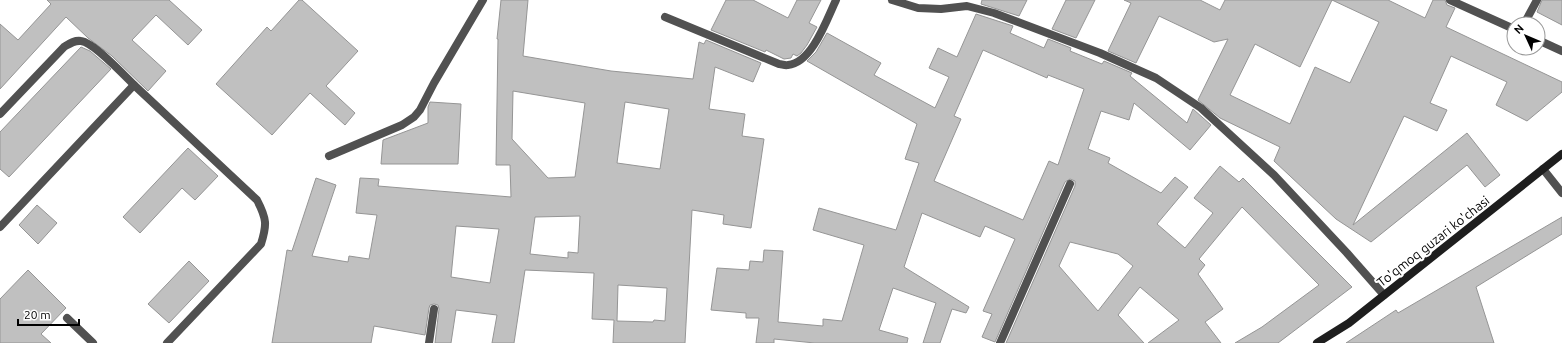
<svg xmlns="http://www.w3.org/2000/svg" width="1562" height="343" viewBox="0 0 1562 343" font-family="Ubuntu,sans-serif">
  <style>
    .building { fill: #c0c0c0; stroke: #959595; fill-rule: evenodd }
    .lines { fill: none; stroke-linecap: round; stroke-linejoin: round }
    .lane { stroke: #515151; stroke-width: 8 }
    .street { stroke: #515151; stroke-width: 8 }
    .secondary { stroke: #1e1e1e; stroke-width: 8 }
    .labels { text-anchor: middle; dominant-baseline: central; stroke-width: 4; stroke-linejoin: round; paint-order: stroke }
    .street-label { font-size: 13px; fill: #000; stroke: #fff }
  </style>
  <rect width="100%" height="100%" fill="#fff"/>
  <!-- building -->
  <g class="building">
    <polygon points="47,0 169,0 202,30 188,45 156,15 132,40 166,71 148,91 112,56 88,38 66,17 0,89 0,24 18,40 51,4"/>
    <polygon points="299,0 302,0 358,51 326,86 355,113 345,125 310,93 272,135 216,84 267,27 271,31"/>
    <path d="M501,0h27l-5,56 88,15 82,8 6,-37 5,2 2,-4 55,23 -8,19 -38,-15 -6,42 36,5 -3,22 22,3 -13,89 -28,-4 1,-9 -32,-5 -7,133h-72l1,-23 -22,-1 2,-46 -69,-3 -11,73h-22l5,-28 -41,-5 -5,33h-16l4,-34 -1,-4 -4,-1 -4,1 -1,3 -4,27 -51,-9 -3,17h-99l15,-93 5,1 24,-73 20,7 -24,71 36,6 1,-6 20,3 8,-44 -21,-2 4,-35 19,1 -1,7 133,11 -1,-32h-14l2,-126h-1zM513,91l72,12 -10,74 -27,1 -36,-39zM625,102l44,7 -9,60 -43,-6zM580,216l-2,37 -10,-1v6l-38,-4 5,-37zM456,226l43,3 -9,54 -39,-6zM618,285l49,3 -2,33 -11,-1 -1,2 -36,-1z"/>
    <polygon points="726,0 753,0 788,18 797,0 821,0 809,23 817,27 807,45 801,53 797,56 793,54 791,58 784,59 766,50 765,52 711,30"/>
    <polygon points="982,0 1027,0 1019,16 981,4"/>
    <polygon points="1066,0 1095,0 1076,38 1052,29"/>
    <path d="M1124,0h76l20,10 5,-10h163l37,18 8,-18h12l2,5 8,3 -9,19 116,55v10l-35,29 -31,-16 11,-23 -56,-26 -21,47 17,7 -10,21 -33,-15 -51,109 114,-92 33,42 -15,12 -18,-22 -96,77 -35,-23 -62,-58 6,-14 -60,-29 -22,-18 30,-61 -14,3 -55,-26 -23,47 -28,-12 23,-48zM1332,0l47,22 -29,61 -35,-16 -25,57 -60,-29 25,-51 45,23z"/>
    <polygon points="1542,0 1562,0 1562,25 1537,12"/>
    <path d="M976,14l37,12 -3,7 34,15 4,-9 23,9 -1,3 32,13 2,-3 28,12 -2,3 57,47 6,-14 18,16 -21,25 -56,-47 -5,17 -28,-9 -13,38 22,9 -2,5 53,30 14,-16 13,10 -31,37 28,24 28,-35 -19,-15 26,-32 19,16 4,-4 109,109 -74,56h-43l27,-16 57,-42 -77,-78 -43,52 6,6 -7,9 25,35 -18,13 16,21h-73l31,-23 -39,-33 -22,28 26,28h-138l69,-157v-5l-5,-2 -5,3 -70,160 -13,-5 10,-23 -9,-3 32,-72 -30,-13 -5,11 -58,-24 -18,54 65,40 -3,6 -14,-4 -12,34h-17l13,-40 -43,-15 -14,42 29,8 -1,5h-92l-41,-4v4h-18l3,-25h-13v-5l-35,-3 6,-42 32,2 1,-9 13,1 1,-12 19,1 -5,71 45,4v-7l19,2 22,-76 -51,-15 6,-22 77,22 23,-67 -14,-4 12,-35 -110,-63 9,-9 11,-19 54,30 -7,12 61,33 14,-31 -20,-9 9,-20 19,9zM983,50l64,28 1,-3 36,14 -26,76 -9,-4 -26,59 -89,-39 27,-62 -7,-3zM1070,242l48,12 15,12 -35,45 -39,-45z"/>
    <polygon points="81,47 90,51 111,69 9,177 0,169 0,132"/>
    <polygon points="430,102 461,104 458,164 381,164 383,140 428,123 428,107"/>
    <polygon points="188,148 218,176 195,200 182,188 140,233 123,217"/>
    <polygon points="37,205 57,223 38,244 19,225"/>
    <polygon points="1562,217 1562,234 1476,287 1494,343 1346,343 1396,310 1398,313"/>
    <polygon points="189,261 209,281 169,323 148,304"/>
    <polygon points="28,270 66,308 41,334 51,343 0,343 0,299"/>
  </g>
  <g class="lines">
    <!-- lane -->
    <g class="lane">
      <path d="M0,114l64,-67c5,-3 10,-7 17,-6 12,1 43,34 53,44"/>
      <path d="M0,227l134,-142 123,115c10,19 10,25 4,44l-94,99"/>
      <polyline points="67,318 93,343"/>
    </g>
    <!-- street -->
    <g class="street">
      <polyline points="892,0 918,8 941,9 967,6 994,13 1100,53 1156,78 1201,108 1274,175 1347,253 1384,295"/>
      <polyline points="1450,0 1514,29"/>
      <path d="M665,17l114,47c3,0 6,2 9,1 24,-2 39,-46 48,-65"/>
      <polyline points="1524,24 1537,0"/>
      <polyline points="1538,40 1562,51"/>
      <polyline points="329,156 402,125 414,117 420,110 434,83 483,0"/>
      <polyline points="1543,169 1562,193"/>
      <polyline points="429,343 434,309"/>
      <polyline points="1000,343 1070,184"/>
    </g>
    <!-- secondary -->
    <polyline class="secondary" points="1317,343 1349,323 1562,154"/>
  </g>
  <g class="labels">
    <!-- street labels -->
    <g class="street-label">
      <text transform="translate(1433 241) rotate(-38)">To'qmoq guzari ko'chasi</text>
    </g>
  </g>
  <!-- north arrow -->
  <g transform="translate(1526 36) rotate(314)"><circle r="19" fill="#ffffff" stroke="#999999"/>
  <path d="M0-3L7 15L0 10L-7 15Z" fill="#000000"/>
  <text y="-6" font-size="11" font-weight="bold" text-anchor="middle" fill="#000000">N</text>
  </g>
  <!-- scale -->
  <path d="M18 319v6h61v-6" fill="none" stroke="#000000" stroke-width="2"/>
  <text x="24" y="319" font-size="12" fill="#000000" stroke="#ffffff" stroke-width="3" paint-order="stroke">20 m</text>
</svg>
